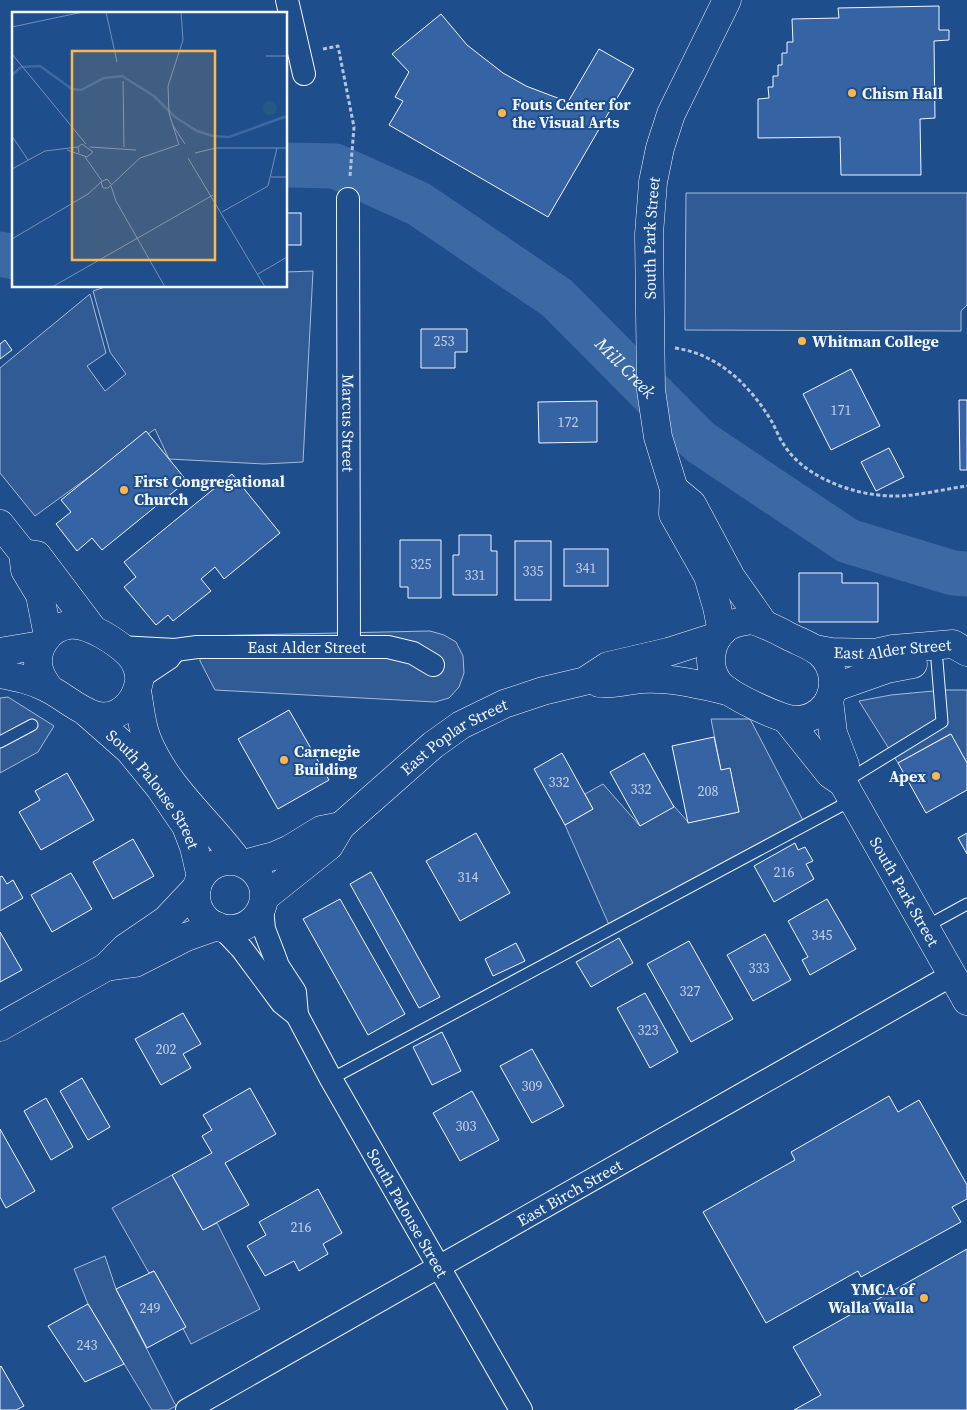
<svg xmlns="http://www.w3.org/2000/svg" width="967" height="1410" viewBox="0 0 967 1410" font-family="'Source Serif 4',serif">
  <style>
    .parking { fill: #305b95; stroke: #a8bbd7 }
    .lines { fill: none; stroke-linecap: round; stroke-linejoin: round }
    .river { stroke: #3b69a3; stroke-width: 45 }
    .building { fill: #3563a3; stroke: #f2f6ff }
    .service-casing { stroke: #f2f6ff; stroke-width: 13 }
    .minor-casing { stroke: #f2f6ff; stroke-width: 24 }
    .tertiary-casing { stroke: #f2f6ff; stroke-width: 29 }
    .secondary-casing { stroke: #f2f6ff; stroke-width: 29 }
    .path { stroke: #b3c4dc; stroke-width: 3; stroke-dasharray: 4 2.5; stroke-linecap: butt }
    .service { stroke: #1f4e8c; stroke-width: 11 }
    .minor { stroke: #1f4e8c; stroke-width: 22 }
    .tertiary { stroke: #1f4e8c; stroke-width: 28 }
    .secondary { stroke: #1f4e8c; stroke-width: 28 }
    .poi-dot { fill: #ffb74d; stroke: #1f4e8c; stroke-width: 2 }
    .labels { text-anchor: middle; dominant-baseline: central; stroke-width: 4; stroke-linejoin: round; paint-order: stroke }
    .number-label { font-size: 14px; fill: #c3d1e8 }
    .poi-label { font-size: 16px; font-weight: bold; fill: #f2f6ff; stroke: #1f4e8c; text-anchor: start }
    .street-label { font-size: 16px; fill: #f2f6ff; stroke: #1f4e8c }
    .water-label { font-size: 18px; font-style: italic; fill: #f2f6ff; stroke: #1f4e8c }
    .inset-river { fill: none; stroke: #3b69a3; stroke-width: 2.5 }
    .inset-road { fill: none; stroke: #7391ba; stroke-width: 1 }
    .view { fill: #ffb74d; fill-opacity: 0.15; stroke: #ffb74d; stroke-width: 2.5 }
    .inset-edge { fill: none; stroke: #f2f6ff; stroke-width: 2.5 }
  </style>
  <rect width="100%" height="100%" fill="#1f4e8c"/>
  <!-- parking -->
  <g class="parking">
    <polygon points="686,193 967,193 967,305 961,311 961,331 685,330"/>
    <polygon points="313,271 303,462 264,464 169,459 155,429 35,516 0,473 0,368 90,294 106,353 87,366 105,391 126,374 110,352 93,291 108,286 286,286 286,272"/>
    <polygon points="430,631 444,635 456,642 463,656 464,673 459,687 449,698 435,702 215,690 200,661 200,636"/>
    <polygon points="944,690 967,690 967,763 950,734 898,763 859,701 891,695"/>
    <polygon points="8,697 54,726 38,752 0,773 0,698"/>
    <polygon points="711,719 750,719 807,828 610,927 565,825 593,809 585,794 603,784 640,826 673,805 688,822 739,812 730,769 721,770"/>
    <polygon points="172,1175 203,1230 217,1223 260,1309 191,1344 154,1271 149,1273 112,1208"/>
    <polygon points="105,1256 116,1289 176,1406 168,1410 152,1410 88,1304 74,1269"/>
  </g>
  <g class="lines">
    <!-- river -->
    <g class="river">
      <path id="s1" d="M286,165l49,1 84,38 138,94 143,144 148,99 105,32 14,1"/>
      <polyline points="0,254 14,257"/>
    </g>
  </g>
  <!-- building -->
  <g class="building">
    <polygon points="939,6 939,30 949,30 949,40 934,41 935,118 920,119 921,175 841,175 840,137 758,138 758,99 769,98 768,87 773,87 773,76 778,76 778,65 782,65 782,53 787,53 787,42 793,42 792,19 839,18 838,8"/>
    <polygon points="441,14 467,45 503,73 526,86 568,102 599,49 634,69 548,217 389,125 403,101 395,97 409,72 392,54"/>
    <rect x="286" y="213" width="15" height="32"/>
    <polygon points="421,329 467,329 467,352 455,352 455,368 421,368"/>
    <polygon points="5,340 12,350 0,359 0,344"/>
    <polygon points="851,369 880,426 831,450 803,394"/>
    <polygon points="959,400 967,400 967,470 960,470"/>
    <polygon points="597,401 597,442 539,443 538,402"/>
    <polygon points="146,431 187,481 102,550 92,538 77,551 56,524 71,512 61,500"/>
    <polygon points="889,448 904,477 876,491 861,462"/>
    <polygon points="232,474 280,533 224,579 215,567 201,579 211,591 173,621 168,615 156,625 124,587 136,577 124,562"/>
    <polygon points="459,535 491,535 491,551 497,551 497,595 453,595 453,555 459,555"/>
    <polygon points="400,540 441,540 441,598 408,598 408,587 400,587"/>
    <rect x="515" y="541" width="36" height="59"/>
    <rect x="564" y="549" width="44" height="37"/>
    <polygon points="799,573 842,573 842,583 878,583 878,622 799,622"/>
    <polygon points="289,710 329,780 278,809 238,739"/>
    <polygon points="951,734 967,763 967,790 926,813 898,763"/>
    <polygon points="714,737 721,770 730,768 739,812 688,823 672,746"/>
    <polygon points="562,753 593,809 565,825 534,769"/>
    <polygon points="644,753 674,807 640,826 610,772"/>
    <polygon points="67,773 94,820 41,850 19,812 40,800 35,791"/>
    <polygon points="476,833 510,893 460,921 426,861"/>
    <polygon points="967,833 967,854 958,838"/>
    <polygon points="133,839 154,876 113,899 93,862"/>
    <polygon points="795,843 798,850 805,847 813,861 806,864 814,879 774,902 754,866"/>
    <polygon points="371,872 440,997 419,1008 350,884"/>
    <polygon points="71,873 92,909 52,932 31,895"/>
    <polygon points="2,876 7,884 13,880 23,898 0,911 0,877"/>
    <polygon points="340,899 405,1014 368,1035 303,919"/>
    <polygon points="827,899 856,949 810,975 802,960 808,957 788,921"/>
    <polygon points="0,932 22,970 0,982"/>
    <polygon points="765,934 791,980 753,1001 727,955"/>
    <polygon points="619,938 633,963 591,987 576,962"/>
    <polygon points="689,941 733,1019 691,1042 647,964"/>
    <polygon points="516,943 525,961 493,976 485,959"/>
    <polygon points="645,993 678,1052 650,1068 617,1008"/>
    <polygon points="183,1013 201,1044 183,1054 191,1068 161,1085 135,1039"/>
    <polygon points="442,1032 461,1071 432,1085 413,1047"/>
    <polygon points="532,1049 564,1106 532,1123 500,1066"/>
    <polygon points="82,1078 110,1127 88,1140 60,1091"/>
    <polygon points="250,1088 276,1134 225,1163 249,1205 203,1230 172,1175 212,1153 202,1136 212,1130 203,1115"/>
    <polygon points="472,1091 499,1140 460,1161 433,1113"/>
    <polygon points="889,1096 898,1112 919,1100 967,1185 967,1199 952,1207 961,1222 861,1277 858,1271 766,1323 703,1212 795,1160 791,1152"/>
    <polygon points="46,1098 73,1147 51,1160 24,1111"/>
    <polygon points="0,1129 35,1191 6,1208 0,1197"/>
    <polygon points="318,1189 342,1233 323,1244 328,1254 299,1271 294,1261 265,1276 247,1246 266,1235 259,1222"/>
    <polygon points="967,1249 967,1410 794,1410 821,1395 793,1347"/>
    <polygon points="154,1271 186,1327 147,1348 116,1289"/>
    <polygon points="88,1304 124,1364 85,1382 48,1326"/>
    <polygon points="1,1366 24,1406 16,1410 0,1410 0,1367"/>
  </g>
  <g class="lines">
    <!-- service casing -->
    <g class="service-casing">
      <g id="service">
        <polyline points="0,742 32,725"/>
        <polyline points="846,781 942,722 937,661"/>
        <polyline points="925,927 967,904"/>
        <polyline points="331,1079 852,800"/>
      </g>
    </g>
    <!-- minor casing -->
    <g class="minor-casing">
      <g id="minor">
        <polyline points="287,0 304,74"/>
        <path id="s2" d="M348,199l1,448"/>
        <path id="s3" d="M119,647l56,3 22,-3h191l25,6 20,12"/>
        <polyline points="139,678 169,658 175,650"/>
        <polyline points="262,908 264,929 274,955 278,966 295,992 297,1015"/>
        <path id="s4" d="M222,928l20,21 40,54 15,12 34,64 190,331"/>
        <path id="s5" d="M187,1410l765,-435"/>
      </g>
    </g>
    <!-- tertiary casing -->
    <g class="tertiary-casing">
      <g id="tertiary">
        <polyline points="674,489 692,504 731,577 764,624"/>
        <path id="s6" d="M722,632l-5,-25 -9,-31 -35,-62 1,-25 -16,-52 -7,-47 -2,-156 4,-52 7,-34 11,-34 56,-114"/>
      </g>
    </g>
    <!-- secondary casing -->
    <g class="secondary-casing">
      <g id="secondary">
        <polyline points="0,524 23,553 25,570 40,595 48,636"/>
        <polyline points="30,554 37,555 92,628"/>
        <path d="M752,620c13,4 25,10 38,17 10,5 22,9 30,16 15,13 17,36 6,52 -7,9 -18,15 -30,15 -15,0 -68,-25 -78,-38 -12,-17 -8,-41 8,-54 8,-6 17,-7 26,-8z"/>
        <path id="s7" d="M815,649l16,3 44,1 18,-4 60,-5 14,8"/>
        <polyline points="0,652 41,645"/>
        <path d="M0,674c16,3 32,6 47,14 24,11 51,44 78,20 8,-7 12,-15 14,-26 1,-9 -3,-21 -10,-28 -12,-12 -42,-32 -60,-29 -20,2 -35,24 -30,44 2,8 6,14 11,20"/>
        <path d="M599,683c15,2 28,-3 43,-4 28,-2 59,6 86,12"/>
        <polyline points="833,688 887,669 913,664"/>
        <path d="M137,691c3,16 4,33 10,48 19,48 62,82 91,122"/>
        <polyline points="829,700 833,733 845,765 843,783"/>
        <path id="s8" d="M87,713l42,37 31,38 26,38 8,21 7,30"/>
        <path id="s9" d="M786,719l44,55 13,9 124,218"/>
        <circle cx="230" cy="895" r="34"/>
        <polyline points="244,864 274,856 290,849 321,830 341,826"/>
        <path id="s10" d="M265,897l64,-51 12,-20 92,-81 28,-20 43,-21 39,-13 42,-10 23,-15 60,-14 50,-16"/>
        <polyline points="106,967 135,963 186,937 217,926"/>
        <polyline points="0,1027 106,967 125,948 166,920 197,887"/>
      </g>
    </g>
    <!-- path -->
    <g class="path">
      <polyline points="323,49 338,46 354,127 350,176"/>
      <path d="M675,348c43,6 75,37 97,74 4,7 7,16 12,23 21,33 70,50 107,51 23,1 53,-7 76,-10"/>
    </g>
    <!-- service -->
    <use href="#service" class="service"/>
    <!-- minor -->
    <use href="#minor" class="minor"/>
    <!-- tertiary -->
    <use href="#tertiary" class="tertiary"/>
    <!-- secondary -->
    <use href="#secondary" class="secondary"/>
  </g>
  <!-- markers -->
  <g class="poi-dot">
    <circle cx="852" cy="93" r="5"/>
    <circle cx="502" cy="113" r="5"/>
    <circle cx="802" cy="341" r="5"/>
    <circle cx="124" cy="490" r="5"/>
    <circle cx="284" cy="760" r="5"/>
    <circle cx="936" cy="776" r="5"/>
    <circle cx="924" cy="1298" r="5"/>
  </g>
  <g class="labels">
    <!-- number labels -->
    <g class="number-label">
      <text x="444" y="341">253</text>
      <text x="841" y="410">171</text>
      <text x="568" y="422">172</text>
      <text x="421" y="564">325</text>
      <text x="586" y="568">341</text>
      <text x="533" y="571">335</text>
      <text x="475" y="575">331</text>
      <text x="559" y="782">332</text>
      <text x="641" y="789">332</text>
      <text x="708" y="791">208</text>
      <text x="784" y="872">216</text>
      <text x="468" y="877">314</text>
      <text x="822" y="935">345</text>
      <text x="759" y="968">333</text>
      <text x="690" y="991">327</text>
      <text x="648" y="1030">323</text>
      <text x="166" y="1049">202</text>
      <text x="532" y="1086">309</text>
      <text x="466" y="1126">303</text>
      <text x="301" y="1227">216</text>
      <text x="150" y="1308">249</text>
      <text x="87" y="1345">243</text>
    </g>
    <!-- poi labels -->
    <g class="poi-label">
      <text x="862" y="93">Chism Hall</text>
      <text x="512" y="104">Fouts Center for<tspan x="512" dy="18">the Visual Arts</tspan></text>
      <text x="812" y="341">Whitman College</text>
      <text x="134" y="481">First Congregational<tspan x="134" dy="18">Church</tspan></text>
      <text x="294" y="751">Carnegie<tspan x="294" dy="18">Building</tspan></text>
      <text x="926" y="776" text-anchor="end">Apex</text>
      <text x="914" y="1289" text-anchor="end">YMCA of<tspan x="914" dy="18">Walla Walla</tspan></text>
    </g>
    <!-- street labels -->
    <g class="street-label">
      <text stroke="none"><textPath href="#s6" startOffset="408">South Park Street</textPath></text>
      <text stroke="none"><textPath href="#s2" startOffset="224">Marcus Street</textPath></text>
      <text stroke="none"><textPath href="#s3" startOffset="188">East Alder Street</textPath></text>
      <text stroke="none"><textPath href="#s7" startOffset="78">East Alder Street</textPath></text>
      <text stroke="none"><textPath href="#s10" startOffset="250">East Poplar Street</textPath></text>
      <text stroke="none"><textPath href="#s8" startOffset="102">South Palouse Street</textPath></text>
      <text stroke="none"><textPath href="#s9" startOffset="211">South Park Street</textPath></text>
      <text stroke="none"><textPath href="#s5" startOffset="440">East Birch Street</textPath></text>
      <text stroke="none"><textPath href="#s4" startOffset="342">South Palouse Street</textPath></text>
    </g>
    <!-- water labels -->
    <g class="water-label">
      <text stroke="none"><textPath href="#s1" startOffset="406">Mill Creek</textPath></text>
    </g>
  </g>
  <!-- overview -->
  <g transform="translate(12 12)">
    <rect width="275" height="275" fill="#1f4e8c"/>
    <path d="M251 96a7 7 0 1 1 14 0a7 7 0 1 1-14 0Z" fill="#245a82"/>
    <path class="inset-river" d="M0,63l9,-8 19,-1 32,23 9,1 23,-12 18,-2 32,20 21,21 22,14 16,5 16,1 58,-21"/>
    <path class="inset-road" d="M94,0l11,50M0,15l71,-15M0,42l74,90M254,44h21M111,69l1,66M160,112l13,20M0,124l16,24M167,133l-10,-32 -1,-27 15,-46 -2,-28M78,135l46,3M55,138l20,7 6,-5 -11,-8 -4,3 1,6M183,141l21,-5h71M73,145l17,24M176,146l77,129M0,157l33,-18 33,-4M259,165h16M99,172l-4,-5 -6,3 2,6h5l32,-30 38,-13M99,174l5,15 49,86M210,200l46,-26 9,-38M0,227l76,-45 13,-12M246,262l29,-17M40,275l161,-92"/>
    <path class="view" d="M60,39h143v209h-143z"/>
    <rect width="275" height="275" class="inset-edge"/>
  </g>
</svg>
